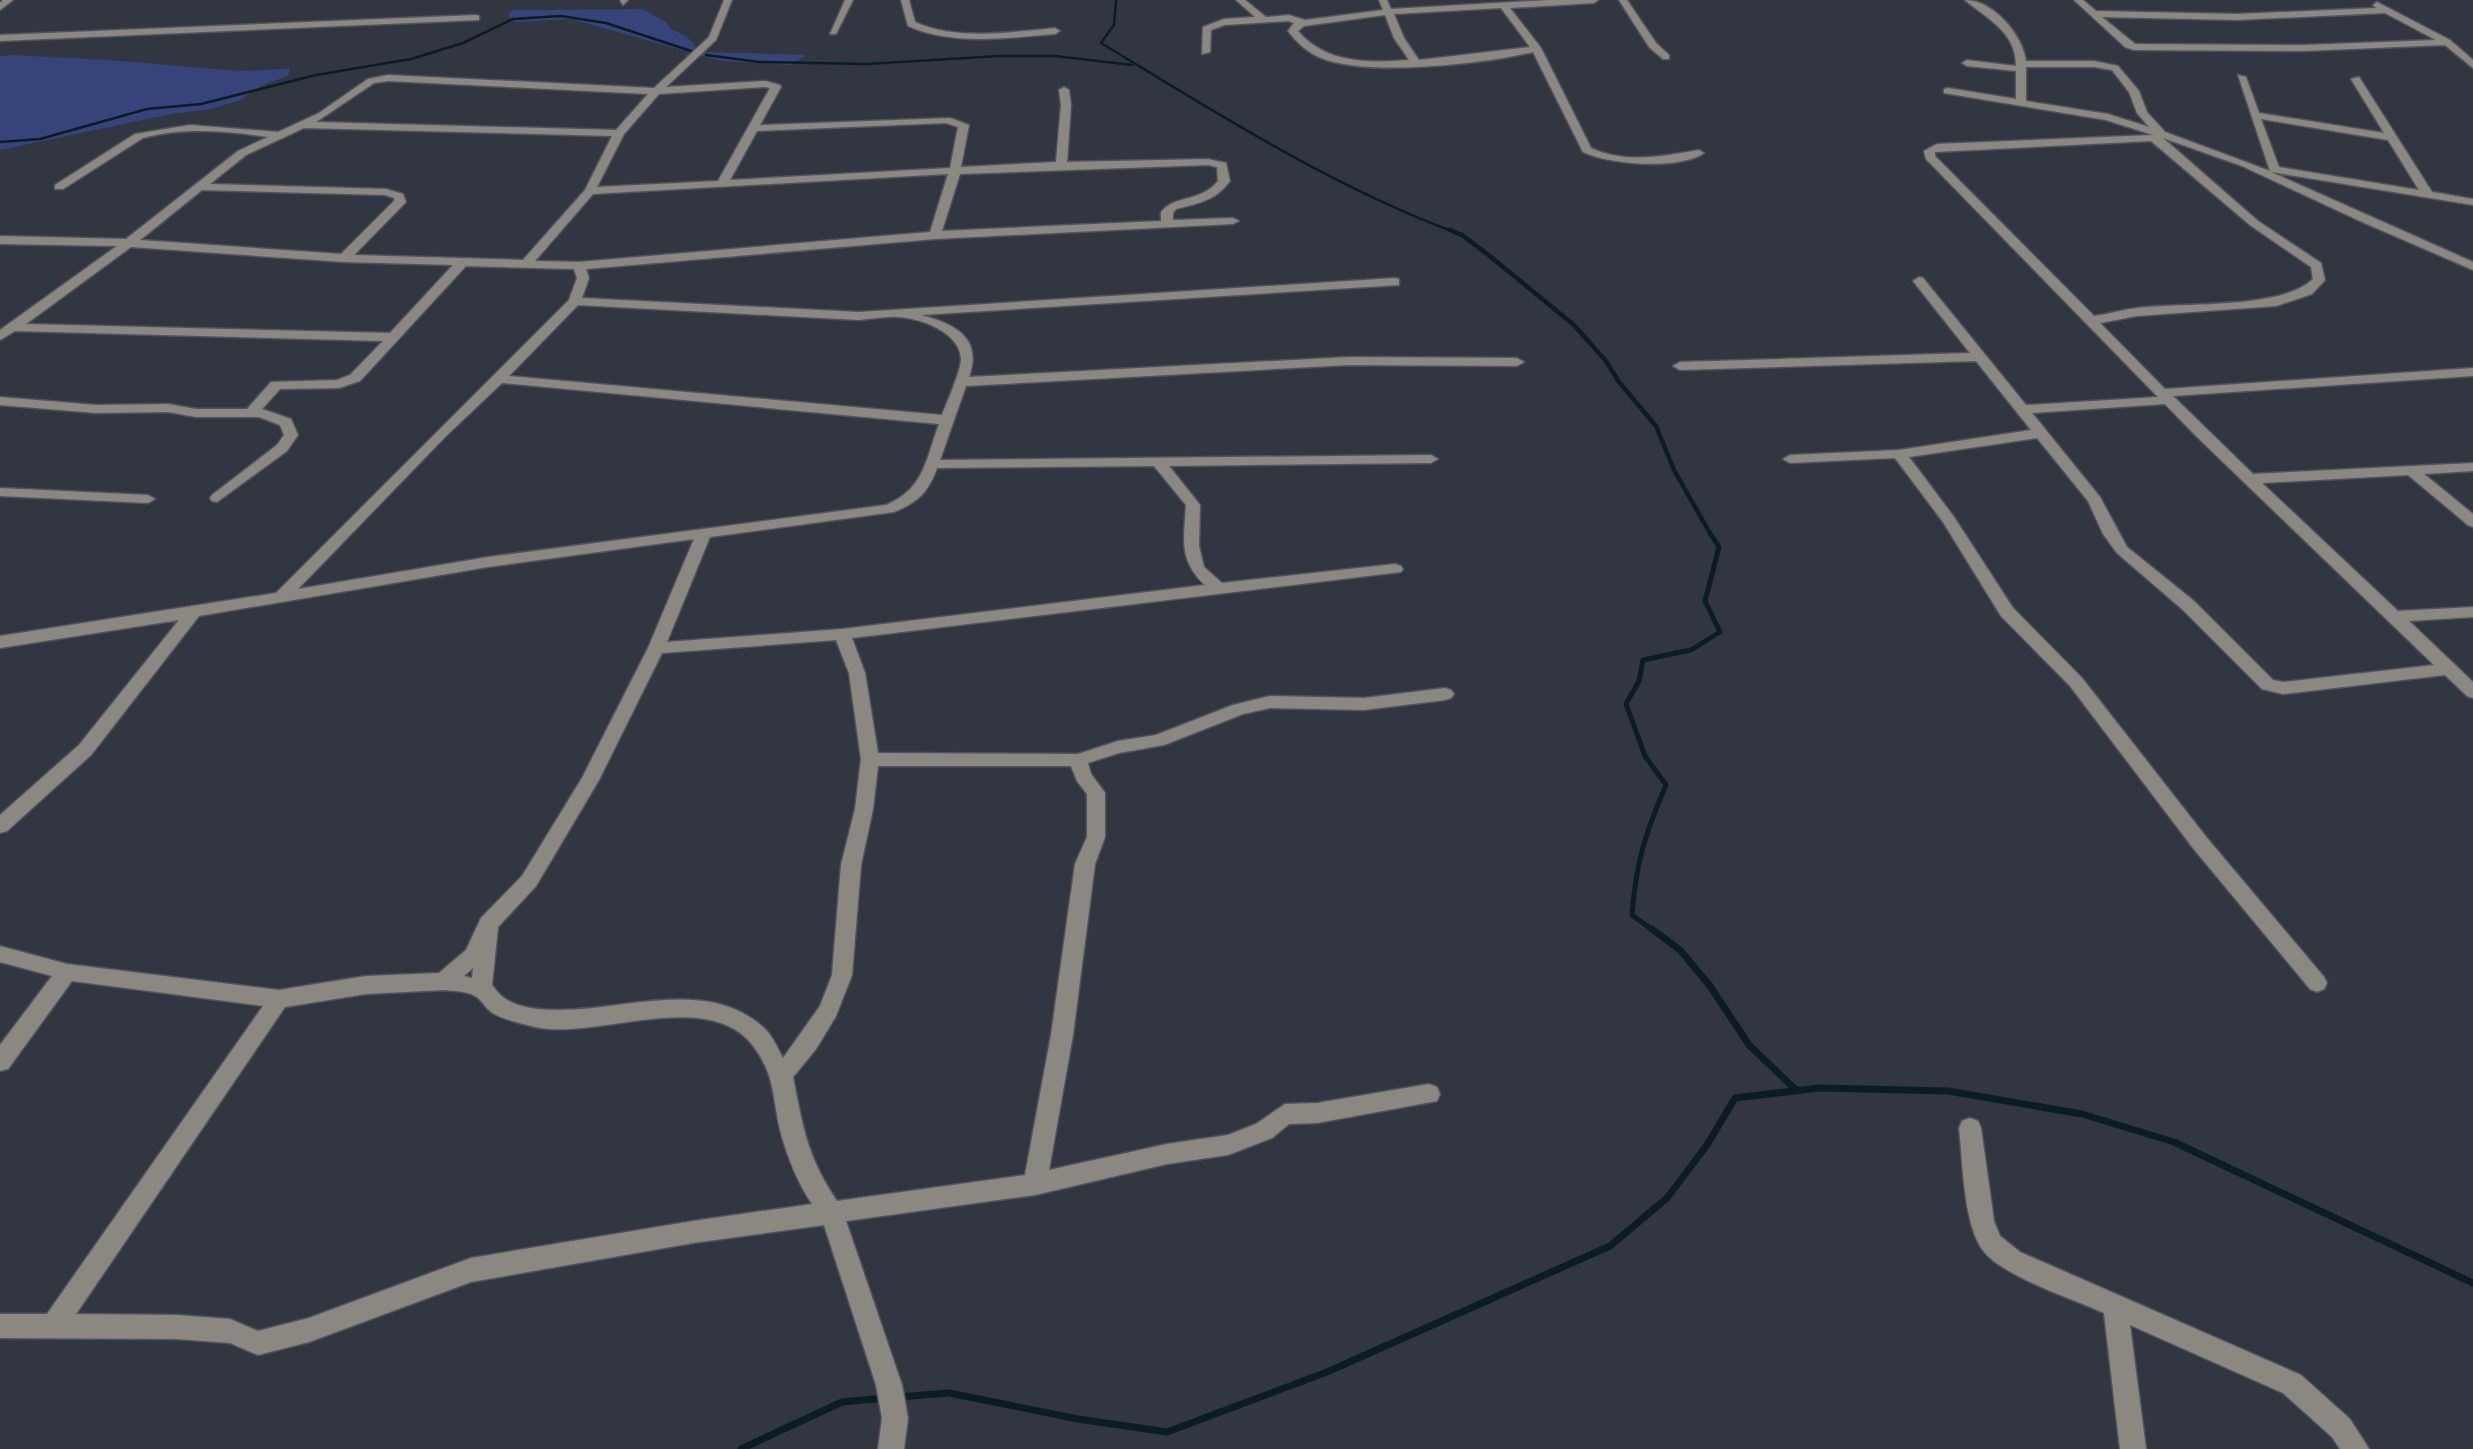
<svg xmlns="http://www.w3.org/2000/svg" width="2473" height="1449" viewBox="0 0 2473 1449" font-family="'DejaVu Sans',sans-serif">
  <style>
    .green { fill: #36447b }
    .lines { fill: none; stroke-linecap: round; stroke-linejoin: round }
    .stream-far3 { stroke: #0b1d22; stroke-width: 2.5 }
    .stream-far2 { stroke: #0b1d22; stroke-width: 4.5 }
    .stream-far1 { stroke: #0b1d22; stroke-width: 5 }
    .stream { stroke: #0b1d22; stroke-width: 7 }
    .minor-casing { stroke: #51545f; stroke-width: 3 }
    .minor { fill: #8b8781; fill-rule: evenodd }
  </style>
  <rect width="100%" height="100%" fill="#323641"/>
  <!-- green -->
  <g class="green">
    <polygon points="642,9 666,22 671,29 684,35 694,43 694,47 708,52 806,55 791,65 721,61 571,19 515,22 508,16 512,10"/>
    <polygon points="12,55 109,60 237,71 290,69 288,76 263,85 240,100 211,109 171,114 0,150 0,56"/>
  </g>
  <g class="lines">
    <!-- stream-far3 -->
    <g class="stream-far3">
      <path d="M1116,0l-2,25 -13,18c114,69 228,142 353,189"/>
      <polyline points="706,55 759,62 867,64 999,56 1055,56 1132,65"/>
      <polyline points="0,142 40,139 147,109 201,104 316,75 411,59 463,43 513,19 561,16 606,23 694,52"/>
    </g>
    <!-- stream-far2 -->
    <polyline class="stream-far2" points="1450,230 1462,235 1491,257 1574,325 1606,361 1619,382 1656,426 1674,470 1711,535"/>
    <!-- stream-far1 -->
    <path class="stream-far1" d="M1654,931l-22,-16c4,-53 13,-81 34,-130l-21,-29 -19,-52 13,-23 4,-21 48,-10 29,-18 -15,-31 14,-54 -9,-14"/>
    <!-- stream -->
    <g class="stream">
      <polyline points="1652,929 1680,950 1710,986 1749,1045 1796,1090"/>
      <polyline points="898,1397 949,1393 1078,1419 1167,1432 1327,1372 1610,1246 1667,1198 1707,1145 1735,1098 1819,1088 1948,1091 2082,1114 2174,1142 2473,1283"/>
      <polyline points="741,1449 842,1402 885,1398"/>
    </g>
    <!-- minor casing -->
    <g class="minor-casing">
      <g id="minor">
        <polygon points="3,0 13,0 0,10 0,3"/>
        <polygon points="620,0 628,0 623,5"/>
        <path d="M724,0h8l-16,40 -50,47 99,-6 15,4 1,2 -21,38 190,-7 19,7 -8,42 95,-5 5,-57 -2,-15 5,-3 5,3 2,15 -4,57 141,-3 18,4 4,18c-15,20 -31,22 -54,28l-3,4v7l60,-2 6,3 -6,3 -298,15 -349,30 3,9 -7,20 277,14 536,-34 4,1v6l-478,30c34,9 62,23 48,62l380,-20 168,1 7,4 -7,4 -168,-1 -383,21 -26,74 491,-5 7,4 -7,4 -262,3 31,39 -1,41 5,21 18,16 173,-19 6,2 2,3 -2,3 -549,66 13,35 13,80 200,1 40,-13 38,-6 77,-30 37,-9 94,2 81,-10 6,2 3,4 -3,4 -6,2 -81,10 -94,-2 -27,6 -79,31 -45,8 -31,10 3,11 14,19v44l-10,27 -22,171 -24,135 118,-26 61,-9 28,-11 29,-20 32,-1 112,-19 8,3 3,7 -3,7 -120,22 -28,1 -17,14 -44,17 -61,9 -132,31 -189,26 56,164 6,33 -4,31h-26l4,-31 -6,-33 -52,-160 -131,18 -222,39 -162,60 -51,13 -28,-12 -54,-4 -176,-1v-24h47l216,-308 -191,-25 -64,88 -8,2v-26l52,-69 -52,-14v-16l67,18 212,26 87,-14 73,-3 27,-23 15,-32 41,-42 60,-98 66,-130 46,-109 -206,28 -289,49 -108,139 -84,76 -7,2v-18l79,-70 100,-125 -179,28v-12l276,-43 293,-293 8,-22 -3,-9 -108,-3 -106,115 -21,7 -59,1 -18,20 29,10 7,16 -11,16 -70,51 -5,-1 -2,-3 2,-3 65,-50 7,-10 -4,-10 -21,-8h-63l-28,-5 -72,1 -96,-8v-8l96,8 72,-1 28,5h51l24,-27 66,-2 13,-5 33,-34 -368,-10 -15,9v-10l117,-84 -117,-2v-8l126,3 112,-88 30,-14c-42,-6 -84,-10 -125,1l-80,51h-8v-4l80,-51 55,-9 88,7 41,-19 49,-34 20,-4 266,13 55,-51zM388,81l260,13 -32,36 -300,-8 58,-39zM765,87l5,1 -52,93 -121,6 27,-53 35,-40zM946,123l12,4 -8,41 -220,12 27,-49zM304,128l308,8 -27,54 -62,70 -169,-5 52,-53 -3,-8 -17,-5 -176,-5 36,-29zM1208,165l9,2 1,14c-18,22 -42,13 -57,31v9l-219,10 18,-57zM948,174l-18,58 -351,30 -44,-1 58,-67zM202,190l183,5 9,3v3l-53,53 -201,-14zM131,247l213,15 109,3 -63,68 -364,-9zM578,305l281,15c13,-1 26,-4 39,-3 22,1 62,15 63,42 0,12 -14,43 -19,56l-433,-39zM502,383l437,41c-14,37 -14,64 -53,81l-398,52 -190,32 148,-153zM1154,466l32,39c-2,33 -8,55 19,80l-363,44 -175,13 43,-105 184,-25c24,-10 34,-19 43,-44zM836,640l13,33 12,86 -6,50 -14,56 -9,110 -12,31 -37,52c-5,-9 -10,-21 -17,-28 -55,-54 -139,-20 -207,-20 -16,0 -37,-1 -52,-10 -6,-3 -11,-10 -15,-15l6,-58 38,-41 63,-106 63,-127zM878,766h193l6,15 10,13v43l-12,27 -24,171 -26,140 -188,26c-30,-44 -34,-73 -44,-124l23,-28 20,-33 16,-41 9,-110 12,-56zM473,968l-1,10 -8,-2zM444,990c9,1 23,1 31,6 6,3 10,11 15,15 11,9 37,14 50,17 62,10 170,-41 214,19 23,31 18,55 28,90 7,24 16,46 30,67l-119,17 -222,37 -162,60 -51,13 -28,-12 -54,-4 -100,-1 209,-307 81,-13z"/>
        <polygon points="845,0 853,0 836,34 830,34"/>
        <path d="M901,0h8l6,22c41,19 96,10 140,6l5,3 -5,3c-47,4 -103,12 -147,-8z"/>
        <path d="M1236,0h9l21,17 23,-2 16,5 78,-10 -4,-10h8l4,9 158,-9h49l-4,3 -84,5 31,40 50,100c34,16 73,8 108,2l5,3c-24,17 -94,12 -121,-1l-50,-100c-50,12 -165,25 -212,6 -14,-6 -24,-15 -33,-27l6,-8 -6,-2 -63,4 -14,5 -1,22 -8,2 1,-27 21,-8 31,-2zM1501,8l29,39 -111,13 -15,-22 -10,-24zM1385,15l9,23 15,22c-40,3 -83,4 -111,-29l6,-5z"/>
        <polygon points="1619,0 1627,0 1656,43 1669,55 1669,59 1663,59 1649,47"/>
        <path d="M1965,0c28,0 57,34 61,61h68l24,5 21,25 8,21 18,20 105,39 -32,-96 8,2 13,36 125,20 -33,-54 8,-2 73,115 41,7v6l-202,-33 202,90v8l-113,-49 -118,-55 -79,-28 95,83 63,42 4,17 -13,14 -36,12 -139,10 -37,7 65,66 308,-21v8l-300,20 80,78 220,-11v8l-49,3 49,40v13l-5,-2 -60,-50 -146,8 136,128 75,-4v10l-64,4 64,61v16l-6,-2 -22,-21 -162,19 -21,-5 -80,-80 -65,-56 -14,-19 -15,-33 -51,-63 -128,19 45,60 59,91 69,70 125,160 117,139 3,6 -3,6 -7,3 -7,-3 -117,-141 -123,-162 -69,-70 -58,-94 -48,-64 -105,5 -7,-4 7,-4 109,-5 132,-20 -55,-69 -296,9 -7,-4 7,-4 290,-9 -57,-72 6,-4 4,1 103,127 132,-8 -232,-238 -2,-8 13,-7 216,-9 -47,-15 -162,-27v-4l4,-1 68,11v-28l-49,-5 -5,-3 5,-3 49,6c0,-35 -29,-47 -51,-66zM2026,67h68l18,3 17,22 8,21 12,14 -41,-13 -82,-13zM2261,119l127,21 31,50 -140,-23zM2151,141l99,84 61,42 2,12c-32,31 -131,23 -176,29 -15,2 -29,6 -43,8l-159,-160v-4zM2165,404l30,31 239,230 -151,17 -10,-2 -79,-79 -67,-54 -27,-50 -68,-84z"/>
        <path d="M2074,0h9l13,11 141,3 139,-6 -3,-3 4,-3 73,38 23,20v8l-28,-23 -141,6 -170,-1 -9,-3zM2385,13l51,27 -132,5 -169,-1 -33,-27 135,3z"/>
        <polygon points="476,15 479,16 479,20 0,41 0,35"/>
        <polygon points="0,488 148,495 155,499 148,503 0,496"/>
        <path d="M1970,1118l8,3 3,7 13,93 6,15 20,16 281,123 49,44 19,30h-29l-8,-12 -49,-44 -153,-68 16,124h-26l-16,-136c-31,-14 -98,-36 -119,-60 -22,-25 -22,-92 -26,-125l3,-7z"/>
      </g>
    </g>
    <!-- minor -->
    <use href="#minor" class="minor"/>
  </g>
</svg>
